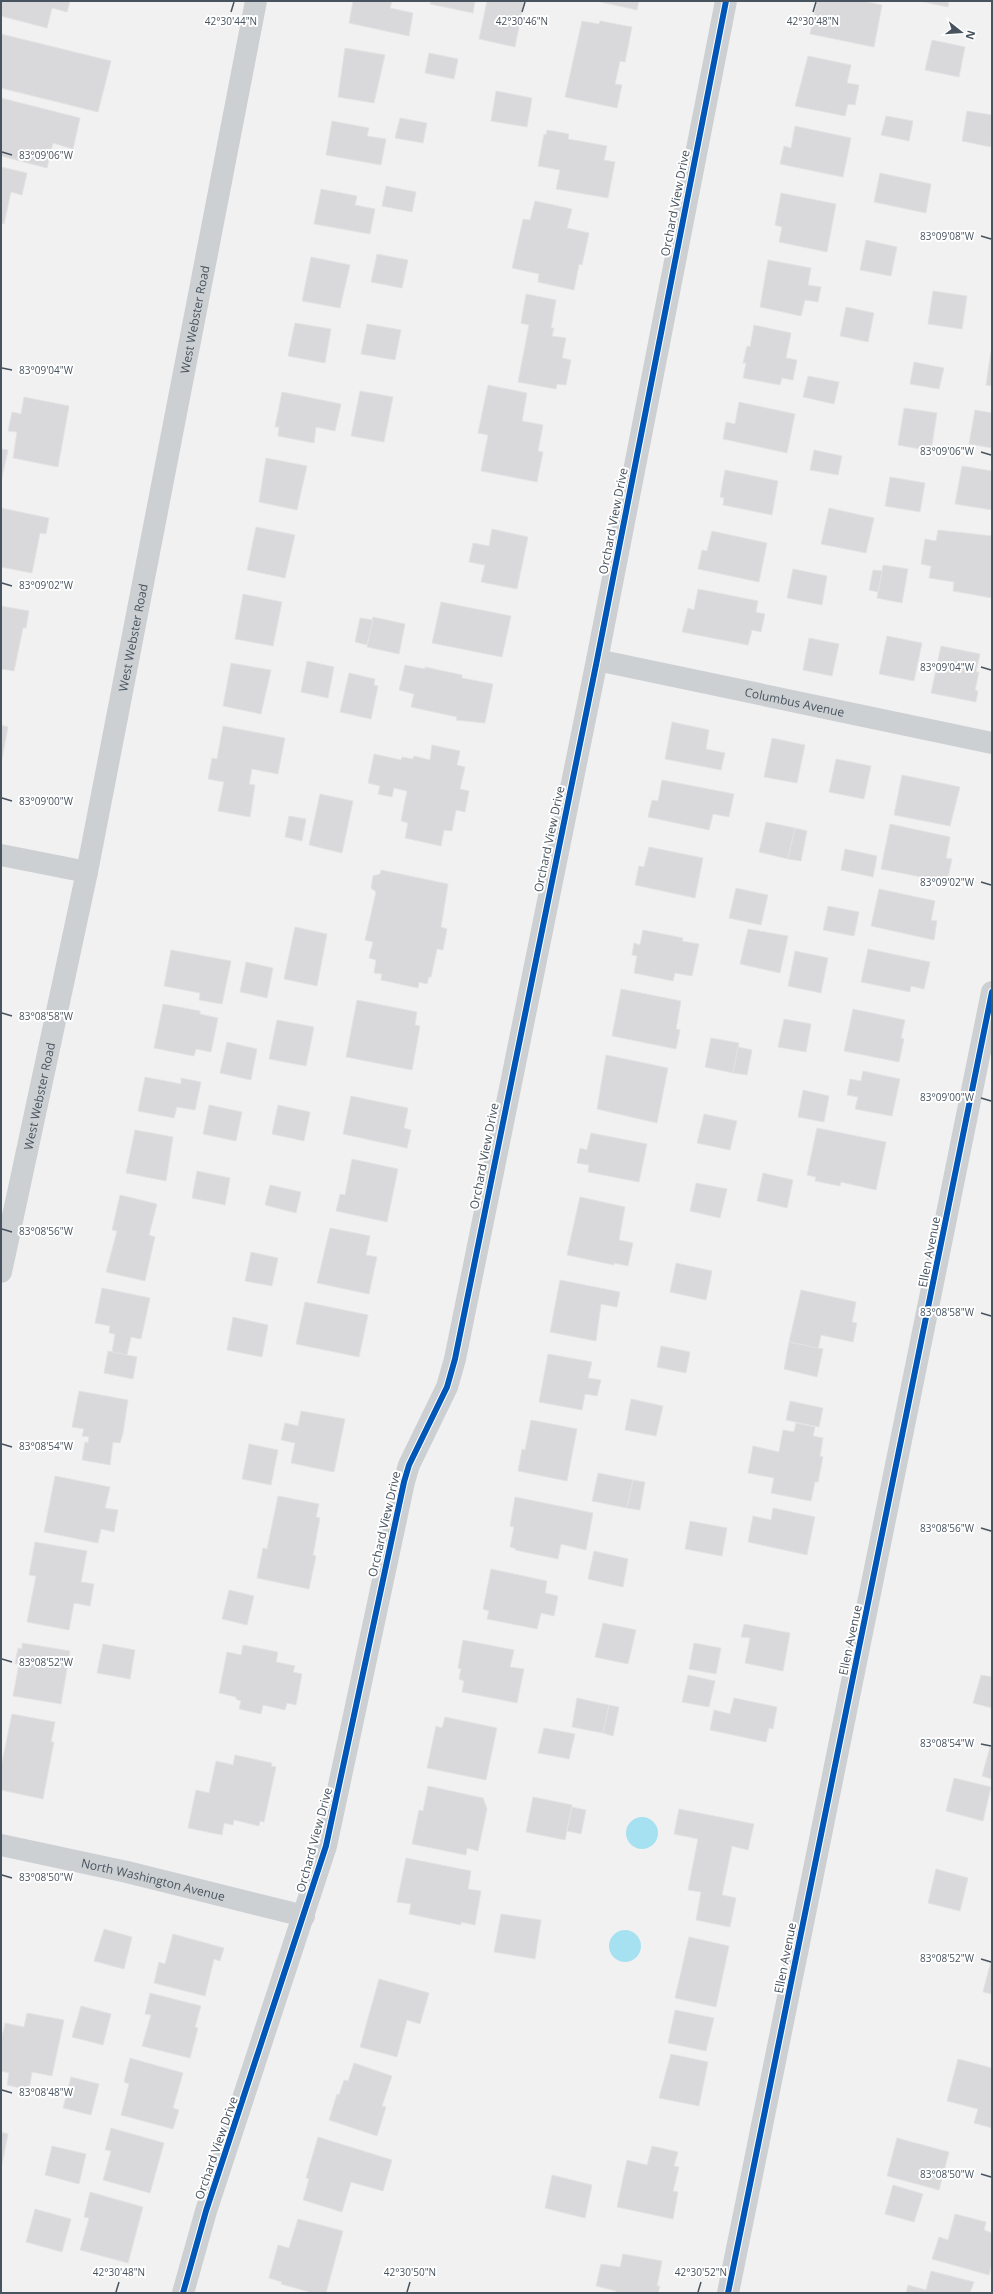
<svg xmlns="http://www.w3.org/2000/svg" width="993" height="2294" viewBox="0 0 993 2294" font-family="'Open Sans',sans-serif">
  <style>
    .water { fill: #a6e1f2 }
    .building { fill: #d9d9db; stroke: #e3e3e4 }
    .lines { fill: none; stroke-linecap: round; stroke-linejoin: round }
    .minor { stroke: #cdd0d2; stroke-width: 22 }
    .cycleway-casing { stroke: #fff; stroke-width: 8 }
    .cycleway { stroke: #0057b8; stroke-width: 6 }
    .ticks { fill: none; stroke: #47535f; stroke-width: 1.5 }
    .labels { text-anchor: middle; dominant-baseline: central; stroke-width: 4; stroke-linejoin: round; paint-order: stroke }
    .street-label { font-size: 12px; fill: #47535f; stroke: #fff }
    .ticks-label { font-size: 10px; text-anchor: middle; fill: #47535f; stroke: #fff; stroke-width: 4; stroke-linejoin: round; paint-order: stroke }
  </style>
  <rect width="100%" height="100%" fill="#f2f1f1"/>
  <!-- water -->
  <g class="water">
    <circle cx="642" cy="1833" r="16"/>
    <circle cx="625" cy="1946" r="16"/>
  </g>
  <!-- building -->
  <g class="building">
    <polygon points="1,1 70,1 67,12 52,8 47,28 1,16"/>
    <polygon points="353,1 392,1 390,8 413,13 409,36 349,23"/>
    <polygon points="431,1 475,1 473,13 430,4"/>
    <polygon points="487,1 524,1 515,47 479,39"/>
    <polygon points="596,1 639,1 637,10"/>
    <polygon points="817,1 864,1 882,5 874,47 810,34"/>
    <polygon points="919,1 949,1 948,7"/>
    <polygon points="582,21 599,24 600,21 632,27 625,62 620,61 615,84 622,85 617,108 565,97"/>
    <polygon points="1,34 111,61 98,112 1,88"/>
    <polygon points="932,40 965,47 959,77 925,70"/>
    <polygon points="345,48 385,55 374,103 338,97"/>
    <polygon points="429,53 458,59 454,79 425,73"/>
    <polygon points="808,56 851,65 847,83 859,85 855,105 848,104 845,116 795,106"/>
    <polygon points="496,91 532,98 527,127 491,121"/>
    <polygon points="1,98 80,118 73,149 53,143 47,168 1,156"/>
    <polygon points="967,111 992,115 991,147 962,141"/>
    <polygon points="886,116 913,121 909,141 881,135"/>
    <polygon points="400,118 427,123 423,143 395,138"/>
    <polygon points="332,121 369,128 367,136 386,139 381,165 326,155"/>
    <polygon points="795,126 851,138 843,177 780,164 784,146 791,148"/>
    <polygon points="547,130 569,134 568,139 607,146 604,160 615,162 608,198 556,189 560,170 538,166 544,134 546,135"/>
    <polygon points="1,167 27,173 22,195 11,192 4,224 1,223"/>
    <polygon points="880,173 931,184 926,213 874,202"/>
    <polygon points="386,186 416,192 412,212 382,206"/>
    <polygon points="321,189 357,196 355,205 375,209 370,234 314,224"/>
    <polygon points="781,193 836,204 827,252 779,242 782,227 775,225"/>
    <polygon points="535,201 572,209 567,228 589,233 582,265 579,264 574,290 538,282 539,274 512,268 523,219 530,220"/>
    <polygon points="866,240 897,247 891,276 860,270"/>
    <polygon points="377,254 408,260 402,288 371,282"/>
    <polygon points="311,257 350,265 340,308 302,301"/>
    <polygon points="768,260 811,268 808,285 821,287 818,302 805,300 801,316 760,307"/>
    <polygon points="933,291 967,296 962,329 928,324"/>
    <polygon points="526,294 556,300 551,328 554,328 552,336 566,338 562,358 571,360 566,385 557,384 556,389 518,382 529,325 521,323"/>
    <polygon points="846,307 874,313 868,342 840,336"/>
    <polygon points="295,323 331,329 325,363 288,356"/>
    <polygon points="367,324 401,330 395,360 361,354"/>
    <polygon points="754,325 791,333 786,358 797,360 793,380 782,378 780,385 743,378 746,363 743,363 747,346 750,347"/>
    <polygon points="991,351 992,351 992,386 986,385"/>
    <polygon points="914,362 944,368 939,389 910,384"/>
    <polygon points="808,376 839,382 834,404 803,397"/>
    <polygon points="488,385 527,393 522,421 543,425 538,451 543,452 537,482 481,471 488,435 478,433"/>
    <polygon points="360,391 393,397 384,442 351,436"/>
    <polygon points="282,392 341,404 335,431 316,427 314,443 278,436 279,427 275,427"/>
    <polygon points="24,397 69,406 58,467 13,458 17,432 8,431 12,412 21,414"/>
    <polygon points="739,402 795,414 787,453 723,439 726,422 735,424"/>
    <polygon points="904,408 937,413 931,451 898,445"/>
    <polygon points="975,410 992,413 992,448 969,444"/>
    <polygon points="1,449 8,450 1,482"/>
    <polygon points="814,450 842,456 838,475 810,470"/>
    <polygon points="266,458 307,466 297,510 259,502"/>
    <polygon points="962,466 992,471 992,510 955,504"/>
    <polygon points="725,470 778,481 772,515 723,505 724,498 720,497"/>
    <polygon points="890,477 925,483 920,512 885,506"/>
    <polygon points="1,508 49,518 46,534 40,533 32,573 1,567"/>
    <polygon points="829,508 874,518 866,553 821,544"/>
    <polygon points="256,527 295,535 285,578 247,570"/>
    <polygon points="492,529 528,537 517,589 481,582 485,565 469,562 473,543 489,546"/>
    <polygon points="938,530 992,536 992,598 953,591 954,582 929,578 931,566 921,564 925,539 936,541"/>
    <polygon points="712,531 767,543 759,582 698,569 702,550 707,551"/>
    <polygon points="883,565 908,569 902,603 877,598"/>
    <polygon points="793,569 827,576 822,605 787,598"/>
    <polygon points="873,570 882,571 878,592 869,590"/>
    <polygon points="698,589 758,601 756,612 765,614 761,632 752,630 748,645 682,632 688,608 694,610"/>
    <polygon points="243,594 282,602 273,646 235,639"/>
    <polygon points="441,602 511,616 502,657 432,643"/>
    <polygon points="1,606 29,611 26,628 23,628 14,671 1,669"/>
    <polygon points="373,617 405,624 399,654 367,647"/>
    <polygon points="360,618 373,620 367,645 355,642"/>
    <polygon points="887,636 922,643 914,681 879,674"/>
    <polygon points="809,638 839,644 832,676 803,670"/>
    <polygon points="941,646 980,654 976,672 979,672 975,690 978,691 976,702 931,693"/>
    <polygon points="307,661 334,667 328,698 301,692"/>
    <polygon points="231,663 271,670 261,714 223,706"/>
    <polygon points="405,665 425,669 425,667 462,675 462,678 493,684 485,723 456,720 457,717 411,707 414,694 399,690"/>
    <polygon points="349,673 375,679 374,685 378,686 371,719 340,712"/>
    <polygon points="672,722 709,730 706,749 725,753 721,770 665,759"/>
    <polygon points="1,725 8,727 2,759 1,758"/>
    <polygon points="223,726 285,738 278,774 252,769 249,784 255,785 250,817 218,811 224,782 208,779 212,758 217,759"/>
    <polygon points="772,738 805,745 797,783 764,777"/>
    <polygon points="432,745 460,751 457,765 465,767 460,789 469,791 465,812 456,810 452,831 444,830 441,846 405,838 408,823 401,821 407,791 394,788 392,797 378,794 380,786 368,783 374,754 401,760 402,757 413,759 414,756 430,760"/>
    <polygon points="836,759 871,766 864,799 829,792"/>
    <polygon points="902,775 960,787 950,826 894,815"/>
    <polygon points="662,780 734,794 729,817 713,814 709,830 648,817 652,800 658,801"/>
    <polygon points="320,794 353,801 342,853 309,845"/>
    <polygon points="289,816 306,819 302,841 285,837"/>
    <polygon points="766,822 795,828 788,859 759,852"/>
    <polygon points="890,824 950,837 946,858 952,859 947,882 881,869"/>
    <polygon points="795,828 807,831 801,861 788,859"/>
    <polygon points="649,847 703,858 695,898 635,885 639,866 644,867"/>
    <polygon points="845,849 877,856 873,877 841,870"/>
    <polygon points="381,870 448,884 441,927 447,929 443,950 437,949 431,977 429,977 427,984 419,982 418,988 381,980 382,974 374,973 376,960 369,958 373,942 365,940 376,892 371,888 373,876 380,874"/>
    <polygon points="736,888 768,895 761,925 729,918"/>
    <polygon points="879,889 935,901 931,920 937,921 934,940 871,926"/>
    <polygon points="828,906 859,912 854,936 823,930"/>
    <polygon points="295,927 327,934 317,986 284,979"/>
    <polygon points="748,929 788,936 780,973 740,964"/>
    <polygon points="643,930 683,938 682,941 699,944 692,976 675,973 673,981 634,973 637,956 632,955 634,943 640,945"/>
    <polygon points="868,949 930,962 924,989 911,986 910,992 861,982"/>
    <polygon points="171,950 231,961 222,1004 199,1000 200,993 164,986"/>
    <polygon points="795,951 828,958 821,993 788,986"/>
    <polygon points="246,962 273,968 267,998 240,992"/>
    <polygon points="621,989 681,1001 676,1029 680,1030 676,1049 612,1036"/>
    <polygon points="357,1000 417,1012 415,1025 420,1026 412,1070 346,1057"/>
    <polygon points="163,1004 200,1011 200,1014 218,1018 211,1052 196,1049 194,1056 154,1048"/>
    <polygon points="853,1009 905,1020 901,1038 904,1039 899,1062 844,1051"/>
    <polygon points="784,1019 811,1024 806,1052 778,1047"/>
    <polygon points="277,1020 314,1027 306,1066 269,1059"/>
    <polygon points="711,1038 739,1043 733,1073 705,1067"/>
    <polygon points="227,1042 257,1049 251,1080 220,1073"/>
    <polygon points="738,1047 752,1050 747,1075 733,1073"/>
    <polygon points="606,1055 668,1068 657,1123 597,1109"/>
    <polygon points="863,1071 900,1079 892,1116 855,1109 858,1097 847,1095 850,1079 861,1081"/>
    <polygon points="145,1077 181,1084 181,1078 201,1082 195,1110 177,1107 174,1118 138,1111"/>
    <polygon points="803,1090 829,1096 824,1122 798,1117"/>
    <polygon points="351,1096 408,1108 404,1128 411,1130 407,1148 343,1134"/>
    <polygon points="209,1105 242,1112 236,1141 203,1134"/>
    <polygon points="278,1105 310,1112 304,1141 272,1134"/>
    <polygon points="704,1114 737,1121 730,1150 697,1143"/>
    <polygon points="817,1128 886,1142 876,1190 841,1182 840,1186 815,1181 816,1177 807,1175"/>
    <polygon points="135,1130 173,1137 166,1181 126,1173"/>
    <polygon points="591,1133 647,1144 639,1182 588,1172 589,1165 577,1163 580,1148 587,1150"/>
    <polygon points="352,1159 398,1169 387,1222 336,1211 340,1194 345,1195"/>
    <polygon points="197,1171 230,1178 225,1205 192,1198"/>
    <polygon points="763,1173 793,1180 787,1208 757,1201"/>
    <polygon points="696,1183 727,1189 720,1218 690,1211"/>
    <polygon points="270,1185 301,1192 296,1213 265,1205"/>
    <polygon points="120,1195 157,1204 149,1235 155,1237 145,1281 106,1272 117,1231 112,1230"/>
    <polygon points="580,1197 625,1207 619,1240 633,1243 628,1266 614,1263 614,1265 567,1255"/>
    <polygon points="330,1228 370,1236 366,1255 377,1257 369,1294 317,1283"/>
    <polygon points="251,1252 278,1258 272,1286 245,1281"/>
    <polygon points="676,1263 712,1271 706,1300 670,1292"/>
    <polygon points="560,1280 620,1292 617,1307 601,1304 596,1341 550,1332"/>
    <polygon points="102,1288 150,1298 141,1339 131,1337 127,1355 112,1352 115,1334 109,1333 110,1326 95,1323"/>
    <polygon points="801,1290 856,1302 852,1322 857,1323 853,1342 821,1335 818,1349 789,1342"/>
    <polygon points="305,1302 368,1315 359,1357 296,1344"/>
    <polygon points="233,1317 268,1325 262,1357 227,1350"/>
    <polygon points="789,1342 823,1349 817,1377 784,1369"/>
    <polygon points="661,1346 690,1352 686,1373 657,1367"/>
    <polygon points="108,1351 137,1357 133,1379 104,1373"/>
    <polygon points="548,1354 592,1362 588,1378 601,1380 597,1396 585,1394 582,1410 539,1402"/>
    <polygon points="79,1391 128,1400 123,1433 120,1443 113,1442 110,1465 82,1460 85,1442 88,1443 89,1437 82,1436 84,1429 72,1427"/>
    <polygon points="631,1399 663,1406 656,1436 625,1430"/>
    <polygon points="790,1401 823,1408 819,1427 786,1420"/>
    <polygon points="301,1411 345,1419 334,1472 291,1463 295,1443 281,1440 285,1423 298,1426"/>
    <polygon points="531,1420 577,1429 567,1481 518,1471 522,1449 525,1450"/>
    <polygon points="796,1423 815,1427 813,1436 823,1438 820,1456 823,1457 818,1482 815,1482 811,1501 771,1493 774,1478 748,1473 753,1446 779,1452 783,1430 794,1432"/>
    <polygon points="249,1444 278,1450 271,1485 242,1479"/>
    <polygon points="598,1473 633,1480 627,1508 592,1501"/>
    <polygon points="55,1476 110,1487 105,1508 118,1510 114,1532 101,1529 98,1543 44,1532"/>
    <polygon points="633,1480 645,1482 640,1510 627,1508"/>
    <polygon points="278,1496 319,1504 316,1517 320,1518 313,1555 316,1556 309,1589 257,1578 263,1548 267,1549"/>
    <polygon points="515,1497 593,1513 586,1550 561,1544 558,1559 515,1550 516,1549 510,1547 514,1527 510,1526"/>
    <polygon points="773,1508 815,1517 807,1555 748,1542 753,1516 771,1520"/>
    <polygon points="690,1521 727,1528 722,1556 685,1549"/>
    <polygon points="35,1542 87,1551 81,1582 94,1584 90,1606 74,1603 69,1630 27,1622 36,1576 29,1575"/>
    <polygon points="594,1551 628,1559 623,1587 588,1579"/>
    <polygon points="491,1569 547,1581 545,1593 558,1596 554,1616 541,1613 537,1629 487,1619 489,1611 483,1609"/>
    <polygon points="229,1590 254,1596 247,1625 222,1619"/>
    <polygon points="603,1623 636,1630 628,1664 595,1657"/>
    <polygon points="744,1624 790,1633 783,1671 745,1663 750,1638 741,1637"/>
    <polygon points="463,1640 514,1650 510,1667 524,1669 517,1703 462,1692 464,1681 459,1679 461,1669 458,1668"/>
    <polygon points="22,1643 70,1651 61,1704 13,1696 19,1664 15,1664 18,1648 22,1649"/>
    <polygon points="694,1643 721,1648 716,1674 689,1669"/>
    <polygon points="103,1644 135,1650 130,1679 97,1673"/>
    <polygon points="243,1645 278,1652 276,1662 295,1666 293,1672 302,1674 296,1705 287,1703 285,1710 263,1705 261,1714 239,1709 241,1701 236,1699 236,1697 219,1693 227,1652 241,1655"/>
    <polygon points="688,1675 715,1681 709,1707 682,1702"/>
    <polygon points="981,1675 992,1677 992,1708 973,1703"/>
    <polygon points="577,1698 609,1705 603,1733 572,1727"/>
    <polygon points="734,1698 777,1707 773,1729 769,1728 766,1742 710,1730 714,1710 730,1714"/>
    <polygon points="609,1705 619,1707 613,1736 603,1733"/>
    <polygon points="12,1714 55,1722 51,1742 54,1742 43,1799 1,1790 1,1767"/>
    <polygon points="445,1717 497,1728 486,1780 427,1768 436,1726 442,1728"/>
    <polygon points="544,1728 575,1734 569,1759 538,1753"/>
    <polygon points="990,1747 992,1748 992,1779 982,1776"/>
    <polygon points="235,1755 272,1763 271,1766 276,1767 264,1822 260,1821 259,1826 234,1820 233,1825 224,1823 222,1835 188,1828 196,1790 209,1793 216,1761 233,1765"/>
    <polygon points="954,1778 991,1787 983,1821 946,1811"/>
    <polygon points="428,1786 483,1798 487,1809 478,1851 467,1848 466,1855 412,1844 419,1810 423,1811"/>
    <polygon points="533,1797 572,1805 565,1840 526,1832"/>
    <polygon points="572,1807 586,1810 581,1834 567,1831"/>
    <polygon points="679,1809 754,1824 748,1850 732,1846 722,1895 736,1898 730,1927 696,1920 701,1892 688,1890 698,1839 674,1834"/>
    <polygon points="406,1858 471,1871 468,1889 481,1891 475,1925 461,1922 461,1925 409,1914 411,1904 397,1902"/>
    <polygon points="936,1869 968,1878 960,1911 928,1903"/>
    <polygon points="501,1914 541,1920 535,1959 494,1952"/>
    <polygon points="104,1929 132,1937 124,1969 94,1961"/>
    <polygon points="173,1934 224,1948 220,1961 214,1959 205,1996 154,1983 159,1962 165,1964"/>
    <polygon points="689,1937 729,1946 716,2007 675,1998"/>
    <polygon points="992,1957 992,1994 983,1992"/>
    <polygon points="379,1979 429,1993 420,2024 407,2020 397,2057 360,2047"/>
    <polygon points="150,1993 201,2006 195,2027 198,2028 190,2058 142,2046 151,2015 145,2014"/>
    <polygon points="81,2006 111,2014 103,2045 72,2037"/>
    <polygon points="675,2010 714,2018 706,2051 668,2043"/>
    <polygon points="27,2013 64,2020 52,2076 32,2072 29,2090 7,2085 9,2073 1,2071 1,2041 5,2023 24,2027"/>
    <polygon points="671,2054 708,2062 699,2106 659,2098"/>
    <polygon points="130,2058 183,2073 173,2108 179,2110 173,2129 121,2115 129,2084 124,2082"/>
    <polygon points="958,2059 992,2068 992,2128 974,2123 978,2109 947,2101"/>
    <polygon points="354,2063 392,2076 382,2106 386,2107 377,2136 329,2120 337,2094 339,2095 344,2080 348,2081"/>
    <polygon points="71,2077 99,2084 91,2115 63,2108"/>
    <polygon points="111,2128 164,2143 150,2193 103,2180 111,2151 105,2150"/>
    <polygon points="1,2132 8,2134 1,2169"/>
    <polygon points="318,2137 392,2160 383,2191 351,2182 342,2212 303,2200 309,2179 306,2178"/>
    <polygon points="897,2138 949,2152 939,2190 887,2176"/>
    <polygon points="52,2146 86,2154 79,2184 45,2175"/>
    <polygon points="652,2146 678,2152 674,2166 679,2167 673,2191 678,2192 673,2219 617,2207 627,2160 647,2165"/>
    <polygon points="552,2175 592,2185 585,2218 545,2208"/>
    <polygon points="893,2185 923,2194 914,2222 885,2214"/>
    <polygon points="90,2192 143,2207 128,2263 80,2250 89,2218 84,2217"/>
    <polygon points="35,2209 71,2219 62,2252 26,2242"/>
    <polygon points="955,2214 986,2222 984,2230 992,2233 992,2264 989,2275 932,2259 939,2237 948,2240"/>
    <polygon points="298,2219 343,2231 326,2293 313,2293 281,2284 282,2282 269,2278 278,2245 289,2248"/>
    <polygon points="623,2254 662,2261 657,2286 660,2286 658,2293 615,2293 616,2291 596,2286 601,2264 620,2267"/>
    <polygon points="931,2271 974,2282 970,2293 906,2293 908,2285 926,2290"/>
  </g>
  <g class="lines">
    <!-- minor -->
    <g class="minor">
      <path id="s1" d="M597,660l395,83"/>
      <polyline points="1,855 87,872"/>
      <path id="s2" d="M1,1272l86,-400 169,-871"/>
      <path id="s3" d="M1,1845l126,27 177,44"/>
      <polyline points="183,2293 206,2211 326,1846 404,1482 409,1465 447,1387 455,1359 597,660 726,1"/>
      <polyline points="728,2293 992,992"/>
    </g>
    <!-- cycleway casing -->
    <g class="cycleway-casing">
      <g id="cycleway">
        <polyline points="183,2293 206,2211 326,1846 404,1482 409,1465 447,1387 455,1359 597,660 726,1"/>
        <polyline points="728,2293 992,992"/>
      </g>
    </g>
    <!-- cycleway -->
    <use href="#cycleway" class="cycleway"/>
  </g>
  <!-- ticks -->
  <path class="ticks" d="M231,12l3,-10M522,12l3,-10M813,12l3,-10M2,152l10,3M981,236l10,3M2,368l10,2M981,452l10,3M2,583l10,3M981,667l10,3M2,798l10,3M981,882l10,3M2,1013l10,3M981,1098l10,3M2,1229l10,3M981,1313l10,3M2,1444l10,3M981,1528l10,3M2,1659l10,3M981,1744l10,2M2,1875l10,3M981,1959l10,3M2,2090l10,3M981,2174l10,3M116,2292l3,-10M407,2292l3,-10M698,2292l3,-10"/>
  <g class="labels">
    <!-- street labels -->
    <g class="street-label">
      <text transform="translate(675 203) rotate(-79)">Orchard View Drive</text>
      <text stroke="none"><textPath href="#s2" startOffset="972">West Webster Road</textPath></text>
      <text transform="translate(613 521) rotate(-79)">Orchard View Drive</text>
      <text stroke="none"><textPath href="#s2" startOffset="648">West Webster Road</textPath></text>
      <text stroke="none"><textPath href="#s1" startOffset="202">Columbus Avenue</textPath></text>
      <text transform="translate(549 839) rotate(-78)">Orchard View Drive</text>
      <text stroke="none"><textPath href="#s2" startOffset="180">West Webster Road</textPath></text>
      <text transform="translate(484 1156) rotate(-79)">Orchard View Drive</text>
      <text transform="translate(929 1252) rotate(-79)">Ellen Avenue</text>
      <text transform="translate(384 1524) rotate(-77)">Orchard View Drive</text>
      <text transform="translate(850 1640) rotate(-78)">Ellen Avenue</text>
      <text transform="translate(314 1840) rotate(-75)">Orchard View Drive</text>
      <text stroke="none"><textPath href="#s3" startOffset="156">North Washington Avenue</textPath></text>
      <text transform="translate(785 1958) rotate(-79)">Ellen Avenue</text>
      <text transform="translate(216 2148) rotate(-71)">Orchard View Drive</text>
    </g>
  </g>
  <g class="ticks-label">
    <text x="231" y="25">42°30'44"N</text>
    <text x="522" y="25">42°30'46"N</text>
    <text x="813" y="25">42°30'48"N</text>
    <text x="46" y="159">83°09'06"W</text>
    <text x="947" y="240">83°09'08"W</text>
    <text x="46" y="374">83°09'04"W</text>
    <text x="947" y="455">83°09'06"W</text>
    <text x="46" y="589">83°09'02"W</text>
    <text x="947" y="671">83°09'04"W</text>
    <text x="46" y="805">83°09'00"W</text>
    <text x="947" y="886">83°09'02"W</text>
    <text x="46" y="1020">83°08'58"W</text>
    <text x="947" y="1101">83°09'00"W</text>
    <text x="46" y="1235">83°08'56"W</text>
    <text x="947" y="1316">83°08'58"W</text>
    <text x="46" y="1450">83°08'54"W</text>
    <text x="947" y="1532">83°08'56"W</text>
    <text x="46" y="1666">83°08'52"W</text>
    <text x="947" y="1747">83°08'54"W</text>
    <text x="46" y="1881">83°08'50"W</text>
    <text x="947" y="1962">83°08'52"W</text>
    <text x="46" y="2096">83°08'48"W</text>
    <text x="947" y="2178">83°08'50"W</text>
    <text x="119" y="2276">42°30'48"N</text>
    <text x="410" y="2276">42°30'50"N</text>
    <text x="701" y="2276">42°30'52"N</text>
  </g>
  <!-- border -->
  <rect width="993" height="2294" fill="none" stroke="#47535f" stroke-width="4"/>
  <!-- north arrow -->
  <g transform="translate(961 32) rotate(107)" stroke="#ffffff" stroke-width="3" paint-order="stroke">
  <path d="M0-3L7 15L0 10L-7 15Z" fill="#47535f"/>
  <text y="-6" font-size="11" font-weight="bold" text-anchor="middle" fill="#47535f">N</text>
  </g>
</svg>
